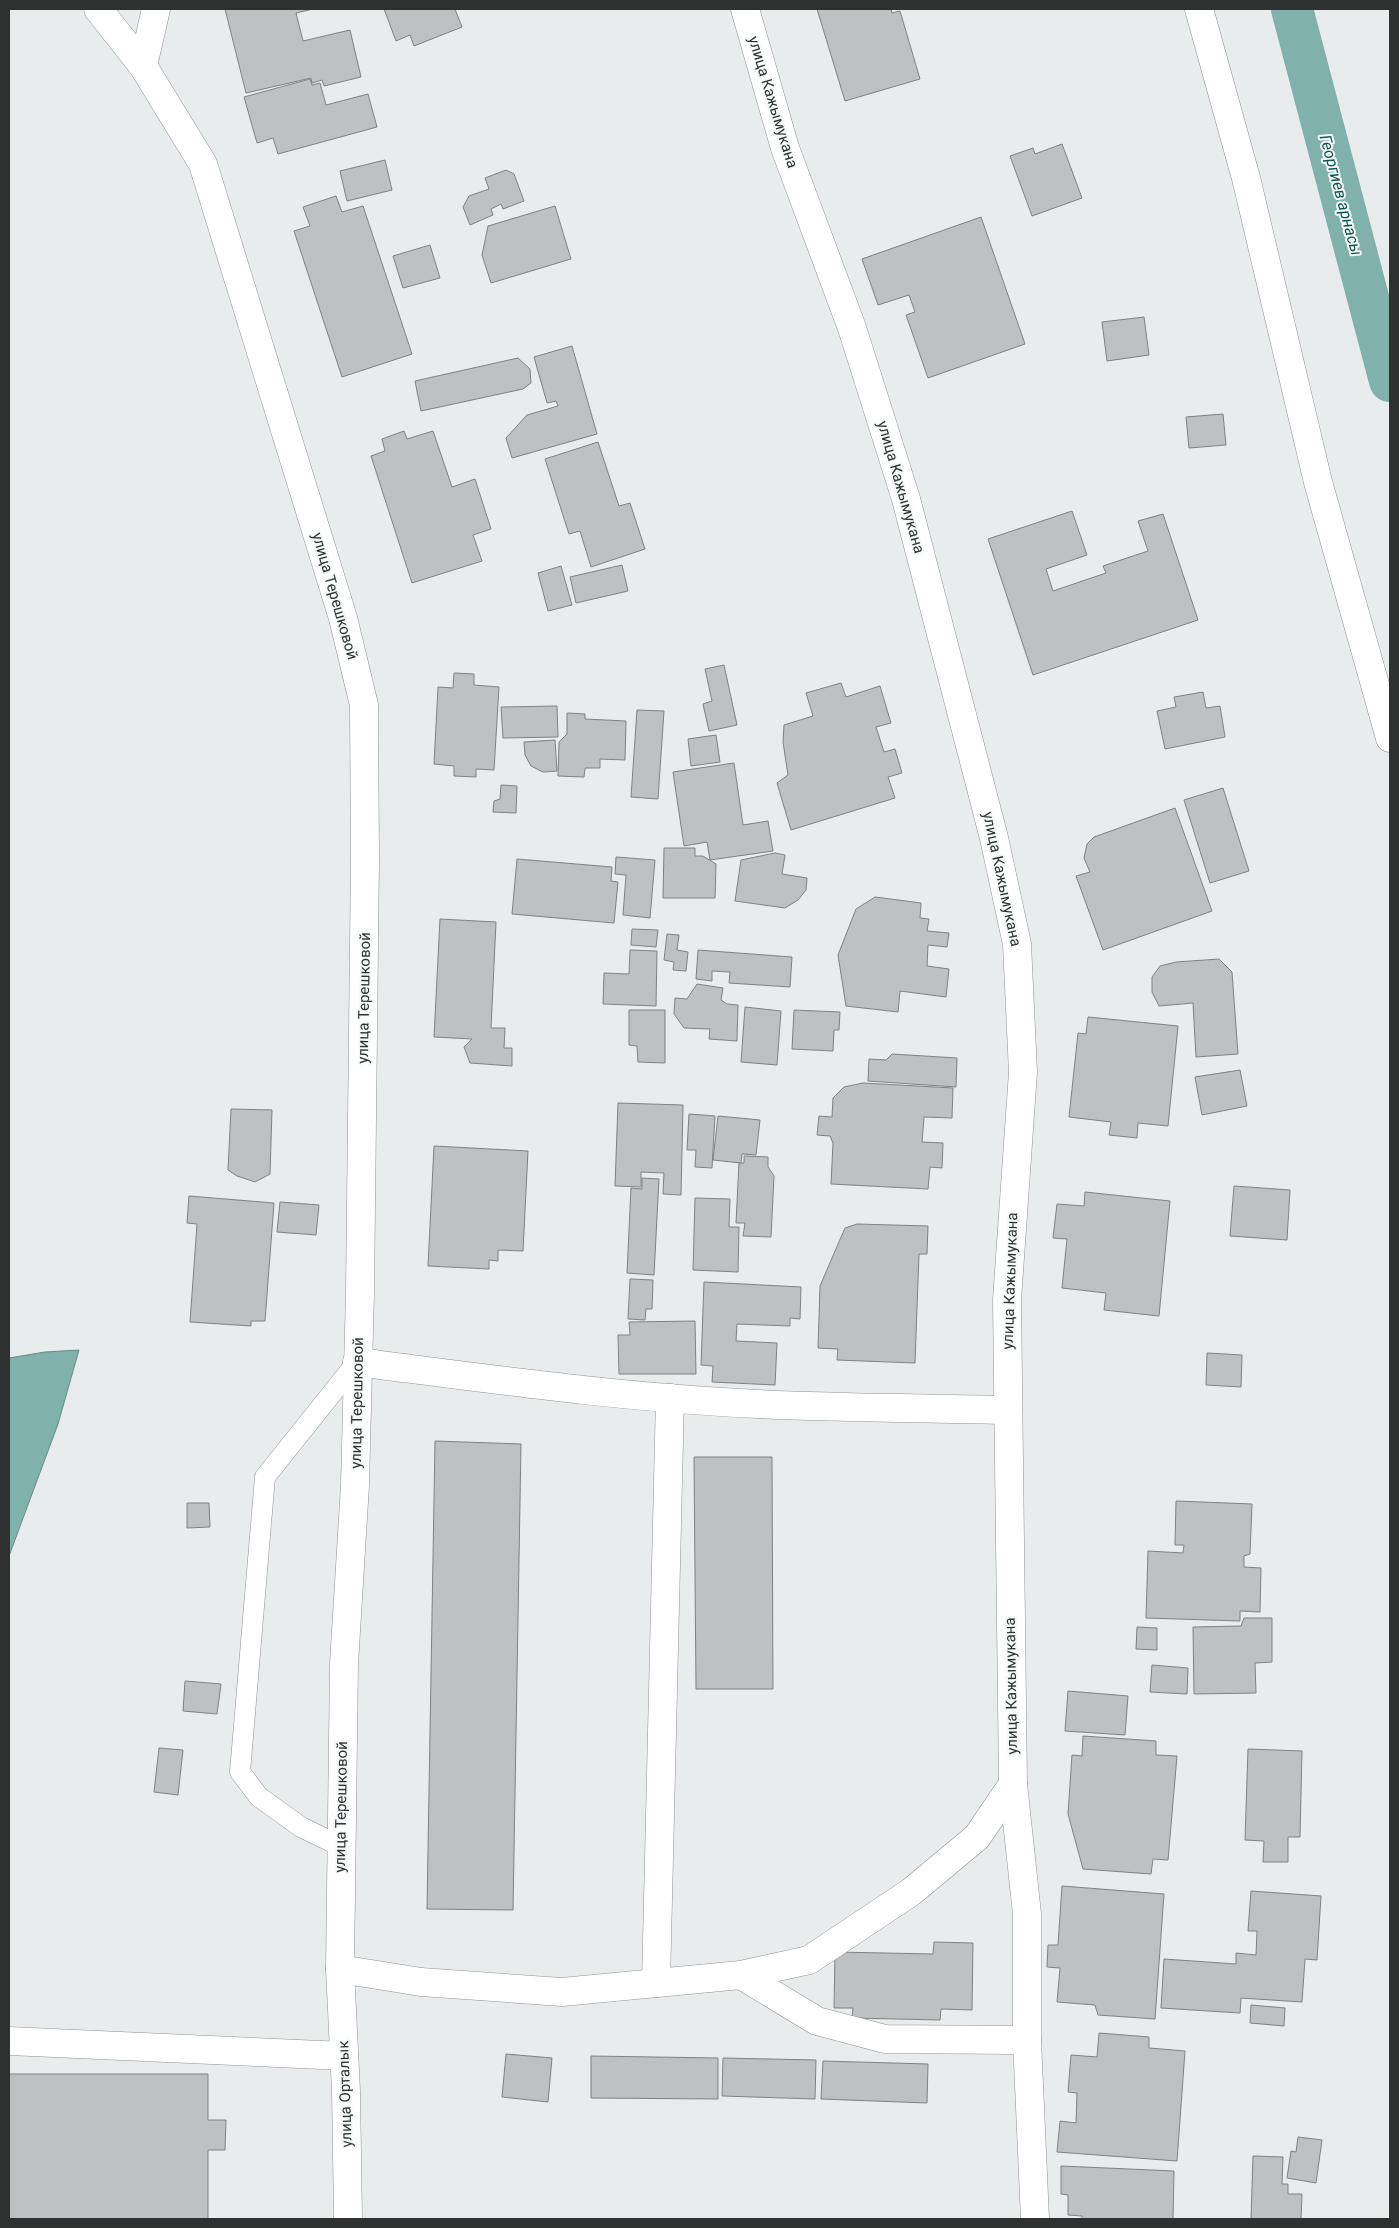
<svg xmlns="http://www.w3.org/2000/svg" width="1399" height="2228" viewBox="0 0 1399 2228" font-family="Roboto,sans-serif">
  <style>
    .water { fill: #80b1ab; stroke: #688b86 }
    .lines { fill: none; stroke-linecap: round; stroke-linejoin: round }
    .canal { stroke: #80b1ab; stroke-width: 42 }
    .building { fill: #bec1c1; stroke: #7e8281 }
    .lane-casing { stroke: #8f9392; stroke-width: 21 }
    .street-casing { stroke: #8f9392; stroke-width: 29 }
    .secondary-casing { stroke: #8f9392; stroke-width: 29 }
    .lane { stroke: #fff; stroke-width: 20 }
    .street { stroke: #fff; stroke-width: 28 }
    .secondary { stroke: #fff; stroke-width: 28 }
    .labels { text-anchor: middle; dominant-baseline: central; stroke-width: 4; stroke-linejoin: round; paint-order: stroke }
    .street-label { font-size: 15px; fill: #2f3131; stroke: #f6f9f9 }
    .water-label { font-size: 16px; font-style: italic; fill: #0b534e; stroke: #f6f9f9 }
  </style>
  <rect width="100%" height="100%" fill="#e8ecec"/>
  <!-- water -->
  <polygon class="water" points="79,1350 58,1424 9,1556 9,1358 45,1352"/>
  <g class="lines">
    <!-- canal -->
    <polyline class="canal" points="1292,9 1390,381"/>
  </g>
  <!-- building -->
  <g class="building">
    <polygon points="225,9 313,9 296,13 303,41 350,30 361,77 324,86 322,80 312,83 311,78 246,93"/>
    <polygon points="384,9 455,9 462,27 414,46 410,35 396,41"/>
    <polygon points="817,9 891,9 892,13 900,11 920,79 845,101"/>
    <polygon points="310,79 312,85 320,83 326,105 368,94 377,127 278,154 273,138 257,143 244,97"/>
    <polygon points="1062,144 1082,198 1032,216 1010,156 1033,148 1035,154"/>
    <polygon points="385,160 392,190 347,201 340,171"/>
    <polygon points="506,170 514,174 524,201 503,209 501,204 491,209 493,215 470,225 463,207 469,196 489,189 485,178"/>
    <polygon points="336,196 342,212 363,206 412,354 342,377 294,231 310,226 303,207"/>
    <polygon points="555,206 571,259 491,283 482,255 488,226"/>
    <polygon points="981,217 1025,344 928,378 906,315 915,312 909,295 878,305 862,259"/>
    <polygon points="430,245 440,278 403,288 393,256"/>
    <polygon points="1144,317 1149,355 1107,361 1102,322"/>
    <polygon points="572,346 597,434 512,458 506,438 527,415 558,406 556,401 547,403 534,357"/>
    <polygon points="518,358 530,369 531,383 523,389 421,411 415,381"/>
    <polygon points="1223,414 1226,445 1189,448 1186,417"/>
    <polygon points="404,431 407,439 433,431 452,487 475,479 491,529 473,535 482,561 412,583 371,456 385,451 382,439"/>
    <polygon points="598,442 619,506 630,503 645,549 591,567 580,531 569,534 545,459"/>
    <polygon points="1072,511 1087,555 1046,569 1053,591 1106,573 1103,566 1148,551 1138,521 1163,514 1198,620 1033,675 988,539"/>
    <polygon points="622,565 628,591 576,603 570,577"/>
    <polygon points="561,566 572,605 548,611 538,573"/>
    <polygon points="724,665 737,725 709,731 703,704 712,701 705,669"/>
    <polygon points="454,673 474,674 474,685 499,687 494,770 476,769 476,777 454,776 454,766 434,764 438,687 453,688"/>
    <polygon points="841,683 846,697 880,686 891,723 876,727 884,752 895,749 902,773 888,777 895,798 791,830 777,783 788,775 783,742 784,725 813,716 806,693"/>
    <polygon points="1203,692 1206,708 1220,706 1225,737 1165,749 1157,711 1176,707 1174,697"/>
    <polygon points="557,706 558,737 503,738 501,707"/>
    <polygon points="637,710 664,711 658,799 631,797"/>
    <polygon points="567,713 585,714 585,719 626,721 625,760 600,759 600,768 585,768 584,777 558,776 559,742 567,734"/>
    <polygon points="716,735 720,762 691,766 688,739"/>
    <polygon points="555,740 557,771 543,772 531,766 525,755 524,742"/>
    <polygon points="734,763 743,825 768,821 773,851 710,860 707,842 684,846 673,772"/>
    <polygon points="501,785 517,786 516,813 493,812 494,801 500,799"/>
    <polygon points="1223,788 1249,871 1210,883 1184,800"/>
    <polygon points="1175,808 1212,911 1103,950 1076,876 1090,872 1084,858 1087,844 1094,837"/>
    <polygon points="664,848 695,848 695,856 703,856 716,864 715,898 663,898"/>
    <polygon points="775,853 785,855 782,874 807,878 806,890 798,900 785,908 735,901 741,860"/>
    <polygon points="616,857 655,860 650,918 623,915 626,875 615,874"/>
    <polygon points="517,859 612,867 611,881 618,882 614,923 512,914"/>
    <polygon points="875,897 921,903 920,918 929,919 927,931 949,933 947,947 928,945 927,966 949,969 946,997 900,991 898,1012 846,1006 838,955 856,909"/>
    <polygon points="440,919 496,922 491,1028 505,1028 504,1048 512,1048 512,1066 470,1063 464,1047 472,1039 434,1037"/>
    <polygon points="632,929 658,930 656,947 631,945"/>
    <polygon points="667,934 679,935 677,950 688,952 686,971 673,970 674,962 664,960"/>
    <polygon points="630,950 657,951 656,1006 603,1004 604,973 629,974"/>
    <polygon points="698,950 792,957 790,987 729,983 730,972 712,971 712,981 696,979"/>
    <polygon points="1219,959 1232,972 1238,1054 1196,1057 1193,1003 1159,1006 1152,992 1152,977 1160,966 1176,962"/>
    <polygon points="697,984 723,988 721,1000 727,1004 738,1005 737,1041 709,1039 710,1029 684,1028 674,1014 675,998 687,999"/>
    <polygon points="745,1007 781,1011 777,1065 741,1062"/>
    <polygon points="629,1010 665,1010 665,1063 638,1062 637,1046 629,1045"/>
    <polygon points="794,1010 840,1012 839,1030 834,1030 833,1051 792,1049"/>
    <polygon points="1088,1017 1178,1026 1168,1126 1138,1123 1137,1138 1109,1135 1111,1122 1069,1117 1078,1033 1086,1034"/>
    <polygon points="892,1054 957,1058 956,1087 868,1081 869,1059 886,1060"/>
    <polygon points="1240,1070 1247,1106 1202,1115 1195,1077"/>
    <polygon points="863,1083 953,1088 952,1118 924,1117 922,1142 943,1143 942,1168 930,1167 928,1189 831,1184 833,1143 830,1136 817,1135 819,1116 832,1117 833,1098 844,1087"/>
    <polygon points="618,1103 683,1105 681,1195 663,1194 664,1173 641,1172 641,1187 615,1186"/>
    <polygon points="231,1109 272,1110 270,1174 255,1182 237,1176 228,1170"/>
    <polygon points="689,1114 715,1116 712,1168 695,1167 696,1150 687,1150"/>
    <polygon points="718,1116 760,1120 756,1155 742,1154 741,1163 713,1160"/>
    <polygon points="434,1146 528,1151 523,1251 498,1250 498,1261 489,1260 489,1269 428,1266"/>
    <polygon points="744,1156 768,1157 768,1167 774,1176 771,1237 743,1236 745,1223 736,1223 739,1163 744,1163"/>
    <polygon points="642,1178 659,1179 654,1275 627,1273 631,1188 642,1189"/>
    <polygon points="1234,1186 1290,1190 1287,1240 1230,1236"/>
    <polygon points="1085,1192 1170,1201 1159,1316 1104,1310 1106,1293 1062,1288 1067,1239 1053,1238 1057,1204 1084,1206"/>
    <polygon points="189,1196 274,1203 265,1321 251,1321 251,1326 190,1322 197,1224 187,1223"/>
    <polygon points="695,1198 730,1199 729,1227 739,1227 738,1272 693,1270"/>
    <polygon points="280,1202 319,1205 316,1235 277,1232"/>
    <polygon points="857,1224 928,1226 927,1254 919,1254 915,1363 837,1360 838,1349 818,1348 820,1286 845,1228"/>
    <polygon points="630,1279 653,1280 652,1309 646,1309 645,1320 628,1319"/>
    <polygon points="704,1282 801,1287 800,1319 790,1318 790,1326 737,1324 736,1341 777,1343 775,1385 712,1382 713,1366 701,1365"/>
    <polygon points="695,1321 696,1374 619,1374 618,1335 630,1335 629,1322"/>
    <polygon points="1207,1353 1242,1355 1241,1387 1206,1385"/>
    <polygon points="435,1441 521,1444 513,1910 427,1909"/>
    <polygon points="694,1457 772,1457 773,1689 696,1689"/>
    <polygon points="1176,1501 1252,1504 1250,1554 1244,1556 1244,1567 1261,1568 1260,1612 1240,1611 1240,1621 1146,1618 1148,1551 1183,1553 1184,1545 1175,1545"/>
    <polygon points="187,1503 209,1503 210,1527 187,1528"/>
    <polygon points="1244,1618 1272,1618 1272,1662 1255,1663 1256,1693 1194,1694 1193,1627 1241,1626"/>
    <polygon points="1137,1627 1157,1628 1157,1650 1136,1649"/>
    <polygon points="1152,1665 1188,1668 1187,1694 1150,1692"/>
    <polygon points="185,1681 221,1684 217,1714 183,1711"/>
    <polygon points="1068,1691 1128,1696 1125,1735 1065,1731"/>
    <polygon points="1083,1736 1156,1741 1156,1755 1177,1756 1168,1860 1153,1859 1151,1874 1083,1869 1068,1814 1072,1755 1082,1756"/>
    <polygon points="159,1748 183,1750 178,1795 154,1792"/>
    <polygon points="1248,1749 1302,1751 1300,1837 1288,1837 1288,1862 1263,1862 1264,1841 1245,1840"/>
    <polygon points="1062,1886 1164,1894 1155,2019 1098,2015 1095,2005 1057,2002 1060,1968 1047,1967 1048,1945 1058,1945"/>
    <polygon points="1251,1891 1321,1896 1317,1960 1305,1959 1302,2002 1241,1998 1240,2013 1161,2008 1164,1959 1236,1964 1236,1953 1256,1955 1257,1931 1248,1931"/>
    <polygon points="934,1942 973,1943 972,2010 941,2009 940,2020 852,2018 853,2008 834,2008 835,1952 933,1954"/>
    <polygon points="1251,2005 1285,2008 1284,2026 1250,2023"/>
    <polygon points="1099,2033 1149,2037 1149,2048 1185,2051 1177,2161 1057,2152 1060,2121 1076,2123 1077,2093 1068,2092 1071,2055 1097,2057"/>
    <polygon points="506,2054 552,2058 548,2102 502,2097"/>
    <polygon points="591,2056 718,2058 718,2099 591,2098"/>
    <polygon points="723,2058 816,2060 815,2099 722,2096"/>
    <polygon points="823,2061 928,2064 927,2103 821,2099"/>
    <polygon points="9,2074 208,2074 208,2120 226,2120 225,2150 208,2150 208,2219 9,2219"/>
    <polygon points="1298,2137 1322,2140 1316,2183 1287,2178 1291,2151 1296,2152"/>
    <polygon points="1253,2156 1283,2157 1282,2184 1288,2184 1288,2194 1302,2194 1301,2219 1251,2219"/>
    <polygon points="1061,2166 1174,2171 1173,2219 1082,2219 1082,2216 1068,2215 1068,2195 1061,2194"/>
  </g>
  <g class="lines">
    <!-- lane casing -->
    <g class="lane-casing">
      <polyline id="lane" points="340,1846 301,1827 259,1797 240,1772 265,1477 357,1362"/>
    </g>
    <!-- street casing -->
    <g class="street-casing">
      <g id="street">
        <polyline points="98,9 143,66 203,164 343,618 364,705 365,859 360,1292 355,1485 344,1664 340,1969 421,1982 562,1992 741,1975 809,1960 911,1892 977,1837 1013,1784"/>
        <polyline points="745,9 785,148 852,328 906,499 994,838 1017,944 1023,1072 1007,1300 1013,1784 1027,1914 1027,2040 1035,2219"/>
        <polyline points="1199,9 1246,178 1318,482 1390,738"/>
        <polyline points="143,66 156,9"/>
        <path d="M357,1362c134,17 267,36 402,42 83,4 166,4 249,6"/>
        <polyline points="741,1975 817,2021 885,2039 1027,2040"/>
        <polyline points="656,1983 670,1398"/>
        <polyline points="9,2041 344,2056"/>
      </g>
    </g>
    <!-- secondary casing -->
    <g class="secondary-casing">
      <polyline id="secondary" points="340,1969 346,2091 348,2219"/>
    </g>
    <!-- lane -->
    <use href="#lane" class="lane"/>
    <!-- street -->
    <use href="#street" class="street"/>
    <!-- secondary -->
    <use href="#secondary" class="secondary"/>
  </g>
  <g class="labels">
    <!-- street labels -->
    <g class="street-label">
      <text transform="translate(773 102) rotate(73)">улица Кажымукана</text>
      <text transform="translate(901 487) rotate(74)">улица Кажымукана</text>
      <text transform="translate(335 596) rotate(74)">улица Терешковой</text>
      <text transform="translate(1002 879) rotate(78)">улица Кажымукана</text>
      <text transform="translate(364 998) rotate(-89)">улица Терешковой</text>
      <text transform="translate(1010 1281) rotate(-88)">улица Кажымукана</text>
      <text transform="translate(357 1403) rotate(-89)">улица Терешковой</text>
      <text transform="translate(1011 1686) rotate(-91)">улица Кажымукана</text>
      <text transform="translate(341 1807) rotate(-89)">улица Терешковой</text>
      <text transform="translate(345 2094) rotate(-92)">улица Орталык</text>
    </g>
    <!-- water labels -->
    <g class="water-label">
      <text transform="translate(1341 195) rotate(75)">Георгиев арнасы</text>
    </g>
  </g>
  <!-- border -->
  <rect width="1399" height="2228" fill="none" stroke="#2f3131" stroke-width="20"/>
</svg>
